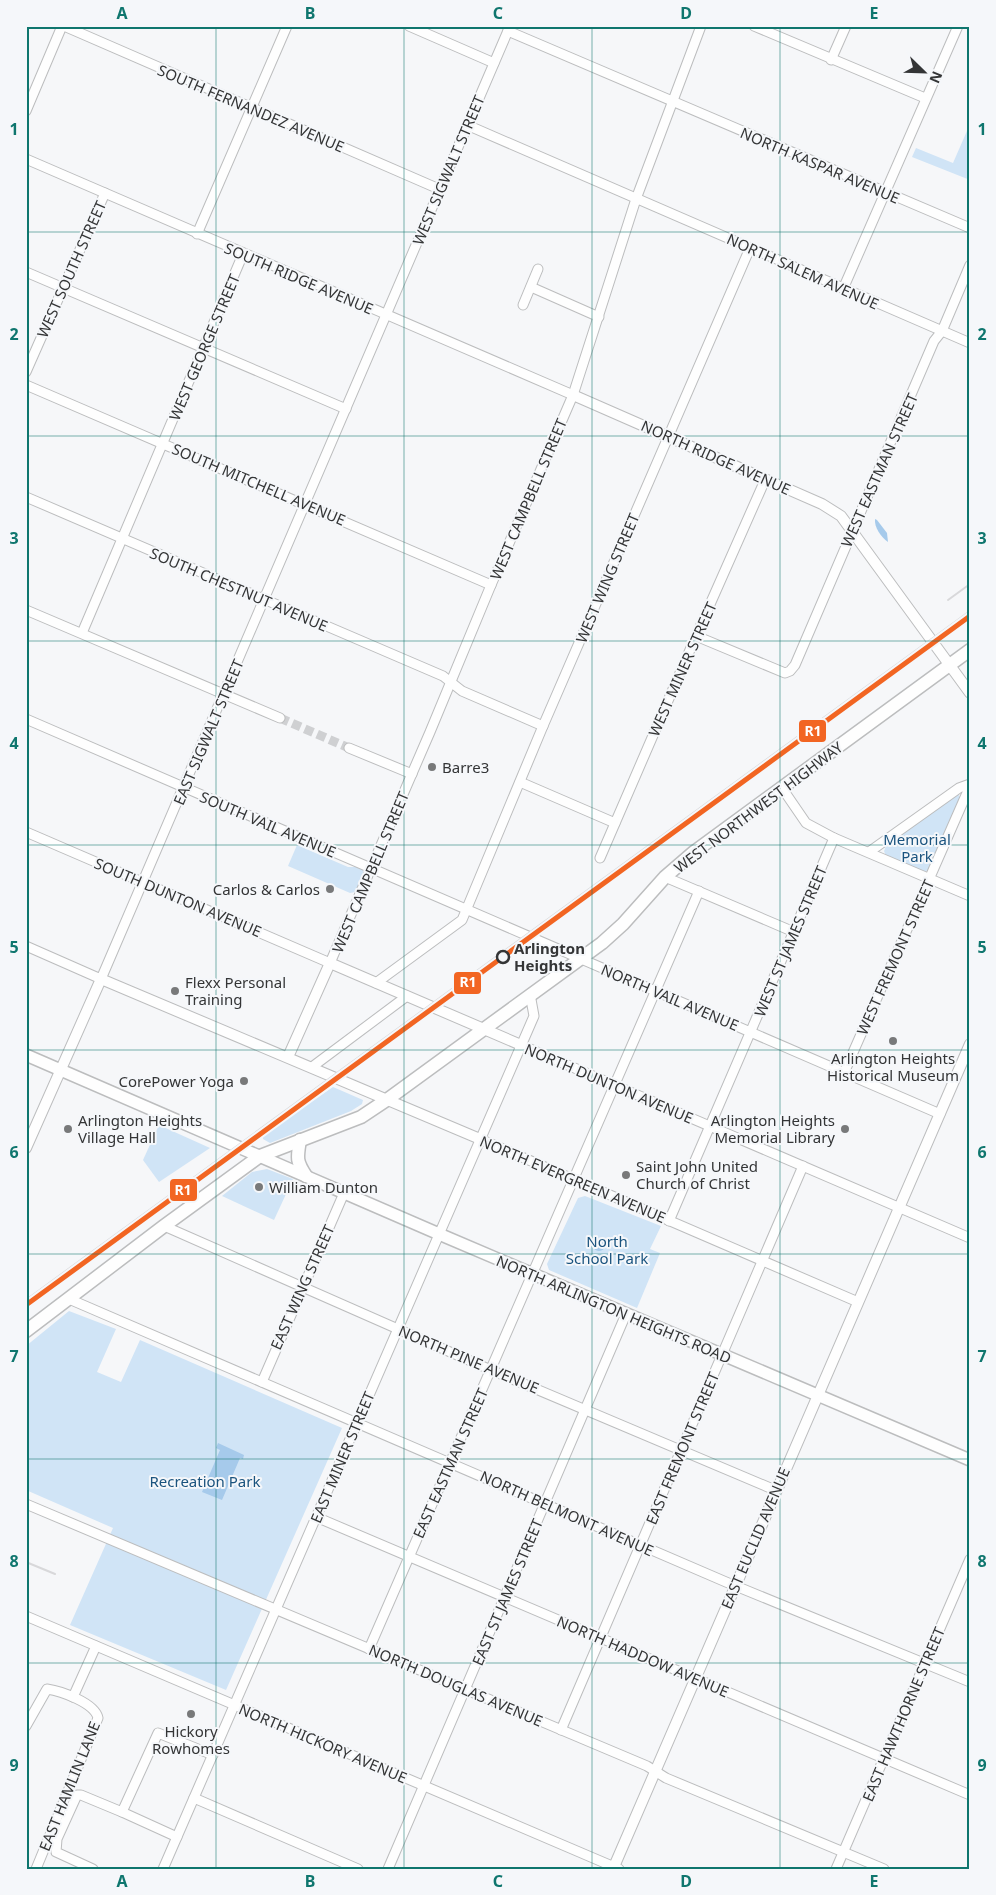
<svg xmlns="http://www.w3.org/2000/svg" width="996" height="1895" viewBox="0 0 996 1895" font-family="'Noto Sans',sans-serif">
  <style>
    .green { fill: #d0e4f6 }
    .water { fill: #a6caeb }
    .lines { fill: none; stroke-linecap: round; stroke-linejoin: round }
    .minor-tunnel { stroke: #cfd0d2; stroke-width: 9; stroke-dasharray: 9 4.5; stroke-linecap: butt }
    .minor-casing { stroke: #bcbdbe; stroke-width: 11 }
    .tertiary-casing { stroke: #bcbdbe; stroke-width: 12 }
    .secondary-casing { stroke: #bcbdbe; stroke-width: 14 }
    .primary-casing { stroke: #bcbdbe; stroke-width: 15 }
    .minor { stroke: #fefefe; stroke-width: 9 }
    .tertiary { stroke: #fefefe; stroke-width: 10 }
    .secondary { stroke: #fefefe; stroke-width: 11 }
    .primary { stroke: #fefefe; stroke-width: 12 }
    .rail { stroke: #d8d8da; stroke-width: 2 }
    .rail-1-casing { stroke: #f5f7fa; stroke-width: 9 }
    .rail-1 { stroke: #f26522; stroke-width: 5 }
    .grid { fill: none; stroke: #0f766e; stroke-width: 1; stroke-opacity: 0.55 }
    .poi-dot { fill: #78797a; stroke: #f5f7fa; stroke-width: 2 }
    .stop-dot { fill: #f5f7fa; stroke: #343536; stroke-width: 2.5 }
    .labels { text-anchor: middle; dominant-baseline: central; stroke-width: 4; stroke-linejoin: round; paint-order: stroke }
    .street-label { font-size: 15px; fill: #343536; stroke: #f5f7fa }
    .poi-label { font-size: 15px; fill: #343536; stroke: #f5f7fa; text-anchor: start }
    .park-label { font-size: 15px; fill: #1a537e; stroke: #f5f7fa }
    .stop-label { font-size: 15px; font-weight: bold; fill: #343536; stroke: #f5f7fa; text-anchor: start }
    .line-badge { stroke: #f5f7fa; stroke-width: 2 }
    .badge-label { font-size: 14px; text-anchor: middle; font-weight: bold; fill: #fff }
    .neatline { fill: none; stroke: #0f766e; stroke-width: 2 }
    .grid-label { font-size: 16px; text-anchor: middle; font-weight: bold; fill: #0f766e }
  </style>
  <rect width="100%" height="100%" fill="#f6f7f9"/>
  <!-- green -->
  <g class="green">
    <polygon points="970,124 970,180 912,157 916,148 953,163"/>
    <polygon points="955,795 959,795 960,798 928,870 924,872 886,856 884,851 887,844"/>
    <polygon points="297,845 348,867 356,867 363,870 364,876 355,892 350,893 288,866"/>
    <polygon points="333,1087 363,1100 362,1104 351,1111 270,1143 263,1139 263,1135"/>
    <polygon points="159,1125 210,1148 159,1182 143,1160"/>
    <polygon points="267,1169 293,1179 274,1220 222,1196 252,1172"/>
    <polygon points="585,1196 661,1226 650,1249 660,1253 637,1308 549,1270 547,1264 578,1198"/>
    <polygon points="69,1311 116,1329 97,1372 121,1382 140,1340 342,1428 226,1690 70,1625 113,1528 26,1490 26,1346"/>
  </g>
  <!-- water -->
  <g class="water">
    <path d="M875,519l2,1 10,13 1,9c-7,-5 -14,-15 -13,-23z"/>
    <circle cx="599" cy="1245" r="6"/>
    <polygon points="218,1443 244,1455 243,1459 240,1458 222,1500 202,1492 220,1450 216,1448"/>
  </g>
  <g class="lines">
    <!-- minor-tunnel -->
    <polyline class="minor-tunnel" points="280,718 349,748"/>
    <!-- minor casing -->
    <g class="minor-casing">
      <g id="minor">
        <polyline points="64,26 439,189"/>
        <polyline points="409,26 494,63"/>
        <polyline points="754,26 925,98"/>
        <polyline points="508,31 970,228"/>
        <polyline points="831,60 846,26"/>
        <polyline points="26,111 62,26"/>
        <polyline points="467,125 970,343"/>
        <polyline points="26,159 573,395"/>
        <polyline points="197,234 287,26"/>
        <polyline points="26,272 346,409"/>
        <polyline points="531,287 599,317"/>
        <polyline points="843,289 958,26"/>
        <polyline points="523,305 538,269"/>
        <polyline points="26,372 105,193"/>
        <polyline points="26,385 491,585"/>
        <polyline points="26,497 443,676 462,691 543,726"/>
        <polyline points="26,610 280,718"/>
        <polyline points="82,633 243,254"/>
        <polyline points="696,636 785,673 790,671 795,665 934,341 942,331 970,265"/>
        <polyline points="26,719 940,1114"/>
        <polyline points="349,748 412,774"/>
        <polyline points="520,782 615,823"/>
        <polyline points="782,788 806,823 834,838 970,896"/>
        <polyline points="26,832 330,963 430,732 491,585 573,395 636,199 701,26"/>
        <polyline points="869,852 959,788 970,784"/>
        <polyline points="600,858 696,636 765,480"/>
        <polyline points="665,877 794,932"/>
        <polyline points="26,946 101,979 510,26"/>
        <polyline points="376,983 462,920 543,726 750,248"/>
        <polyline points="521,1045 970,1238"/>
        <polyline points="312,1067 407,996"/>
        <polyline points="844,1073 970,786"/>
        <polyline points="480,1139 858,1302"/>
        <polyline points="669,1221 834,838"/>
        <polyline points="164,1226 491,1370 775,1490"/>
        <polyline points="69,1299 726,1582 970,1682"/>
        <polyline points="262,1382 344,1193"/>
        <polyline points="26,1504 647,1766 666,1778 884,1869"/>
        <polyline points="316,1517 970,1795"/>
        <polyline points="26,1616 619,1869"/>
        <polyline points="369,1649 699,891"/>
        <polyline points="73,1697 96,1646"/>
        <path d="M26,1726l21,-37c14,2 48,14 51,29l-62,151"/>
        <polyline points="561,1730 803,1166"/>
        <polyline points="194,1798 358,1869"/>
        <polyline points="122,1812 177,1837"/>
        <polyline points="93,1869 56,1852 57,1839 77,1795 81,1795 122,1812 158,1733 213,1755"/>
        <polyline points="163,1869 534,1016 530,994"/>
        <polyline points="388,1869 626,1314"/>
        <polyline points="836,1869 970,1559"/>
      </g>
    </g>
    <!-- tertiary casing -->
    <g class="tertiary-casing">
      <g id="tertiary">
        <polyline points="573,395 822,504 841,516 970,693"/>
        <polyline points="288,1057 330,963 521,1045"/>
        <polyline points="26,1148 101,979 480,1139"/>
        <polyline points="613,1869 970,1044"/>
      </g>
    </g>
    <!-- secondary casing -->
    <g class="secondary-casing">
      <polyline id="secondary" points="26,1055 446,1237 970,1460"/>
    </g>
    <!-- primary casing -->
    <g class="primary-casing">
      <g id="primary">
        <path d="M300,1140c-3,18 -4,21 6,36"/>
        <polyline points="26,1331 164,1226 260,1156 361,1117 388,1099 602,943 623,924 665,877 694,852 970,650"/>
      </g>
    </g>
    <!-- minor -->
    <use href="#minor" class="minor"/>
    <!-- tertiary -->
    <use href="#tertiary" class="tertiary"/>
    <!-- secondary -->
    <use href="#secondary" class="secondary"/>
    <!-- primary -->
    <use href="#primary" class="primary"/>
    <!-- rail -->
    <g class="rail">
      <polyline points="948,600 970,584"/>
      <polyline points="26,1300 970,611"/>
      <polyline points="26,1562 55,1574"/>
    </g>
    <!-- rail-1 casing -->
    <g class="rail-1-casing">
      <polyline id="rail-1" points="26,1305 970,616"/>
    </g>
    <!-- rail-1 -->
    <use href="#rail-1" class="rail-1"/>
  </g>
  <!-- grid -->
  <path class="grid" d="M216,26v1843M404,26v1843M592,26v1843M780,26v1843M26,232h944M26,436h944M26,641h944M26,845h944M26,1050h944M26,1254h944M26,1459h944M26,1663h944"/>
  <!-- markers -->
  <g class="poi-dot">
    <circle cx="432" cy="767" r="5"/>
    <circle cx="330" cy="889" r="5"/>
    <circle cx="175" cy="991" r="5"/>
    <circle cx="893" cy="1041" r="5"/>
    <circle cx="244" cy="1081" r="5"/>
    <circle cx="68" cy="1129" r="5"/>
    <circle cx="845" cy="1129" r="5"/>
    <circle cx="626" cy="1175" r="5"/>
    <circle cx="259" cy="1187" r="5"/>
    <circle cx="191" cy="1714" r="5"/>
  </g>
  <circle class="stop-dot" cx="503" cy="957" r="6"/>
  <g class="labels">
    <!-- street labels -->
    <g class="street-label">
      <text transform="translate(251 108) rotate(23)">SOUTH FERNANDEZ AVENUE</text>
      <text transform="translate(820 165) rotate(23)">NORTH KASPAR AVENUE</text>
      <text transform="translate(448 170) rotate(-67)">WEST SIGWALT STREET</text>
      <text transform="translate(71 269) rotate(-66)">WEST SOUTH STREET</text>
      <text transform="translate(803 271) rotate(24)">NORTH SALEM AVENUE</text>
      <text transform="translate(299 278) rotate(23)">SOUTH RIDGE AVENUE</text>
      <text transform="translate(204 347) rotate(-67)">WEST GEORGE STREET</text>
      <text transform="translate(716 457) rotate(24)">NORTH RIDGE AVENUE</text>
      <text transform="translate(879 470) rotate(-66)">WEST EASTMAN STREET</text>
      <text transform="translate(259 484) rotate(23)">SOUTH MITCHELL AVENUE</text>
      <text transform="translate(528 499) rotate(-67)">WEST CAMPBELL STREET</text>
      <text transform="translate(607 578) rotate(-67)">WEST WING STREET</text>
      <text transform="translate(239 589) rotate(23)">SOUTH CHESTNUT AVENUE</text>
      <text transform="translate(682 669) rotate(-66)">WEST MINER STREET</text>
      <text transform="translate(208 732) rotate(-67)">EAST SIGWALT STREET</text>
      <text transform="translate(758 807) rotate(-37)">WEST NORTHWEST HIGHWAY</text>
      <text transform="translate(268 824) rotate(23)">SOUTH VAIL AVENUE</text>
      <text transform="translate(370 872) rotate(-67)">WEST CAMPBELL STREET</text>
      <text transform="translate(178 897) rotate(23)">SOUTH DUNTON AVENUE</text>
      <text transform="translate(790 941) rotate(-67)">WEST ST JAMES STREET</text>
      <text transform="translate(895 957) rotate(-66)">WEST FREMONT STREET</text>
      <text transform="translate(670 997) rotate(23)">NORTH VAIL AVENUE</text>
      <text transform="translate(609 1083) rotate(23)">NORTH DUNTON AVENUE</text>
      <text transform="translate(573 1179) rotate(23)">NORTH EVERGREEN AVENUE</text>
      <text transform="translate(302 1287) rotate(-66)">EAST WING STREET</text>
      <text transform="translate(614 1309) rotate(23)">NORTH ARLINGTON HEIGHTS ROAD</text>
      <text transform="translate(469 1359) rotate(23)">NORTH PINE AVENUE</text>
      <text transform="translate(682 1448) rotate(-67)">EAST FREMONT STREET</text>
      <text transform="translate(342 1457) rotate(-67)">EAST MINER STREET</text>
      <text transform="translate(450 1463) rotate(-66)">EAST EASTMAN STREET</text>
      <text transform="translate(567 1513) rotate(24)">NORTH BELMONT AVENUE</text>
      <text transform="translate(755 1538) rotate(-67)">EAST EUCLID AVENUE</text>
      <text transform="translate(507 1592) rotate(-67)">EAST ST JAMES STREET</text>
      <text transform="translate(643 1656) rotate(23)">NORTH HADDOW AVENUE</text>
      <text transform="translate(456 1685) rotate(23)">NORTH DOUGLAS AVENUE</text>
      <text transform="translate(903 1714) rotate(-67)">EAST HAWTHORNE STREET</text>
      <text transform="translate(323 1743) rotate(23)">NORTH HICKORY AVENUE</text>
      <text transform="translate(69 1786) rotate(-68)">EAST HAMLIN LANE</text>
    </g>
    <!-- poi labels -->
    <g class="poi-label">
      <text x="442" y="767">Barre3</text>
      <text x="320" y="889" text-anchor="end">Carlos &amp; Carlos</text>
      <text x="185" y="982">Flexx Personal<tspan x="185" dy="17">Training</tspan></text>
      <text x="893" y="1058" text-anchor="middle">Arlington Heights<tspan x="893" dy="17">Historical Museum</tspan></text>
      <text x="234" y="1081" text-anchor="end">CorePower Yoga</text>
      <text x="78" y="1120">Arlington Heights<tspan x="78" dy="17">Village Hall</tspan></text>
      <text x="835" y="1120" text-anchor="end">Arlington Heights<tspan x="835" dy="17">Memorial Library</tspan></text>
      <text x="636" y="1166">Saint John United<tspan x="636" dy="17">Church of Christ</tspan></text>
      <text x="269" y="1187">William Dunton</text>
      <text x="191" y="1731" text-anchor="middle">Hickory<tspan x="191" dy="17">Rowhomes</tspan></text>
    </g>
    <!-- park labels -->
    <g class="park-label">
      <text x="917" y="839">Memorial<tspan x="917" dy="17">Park</tspan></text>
      <text x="607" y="1241">North<tspan x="607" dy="17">School Park</tspan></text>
      <text x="205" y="1481">Recreation Park</text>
    </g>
    <!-- stop labels -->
    <g class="stop-label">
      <text x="514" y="948">Arlington<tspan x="514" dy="17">Heights</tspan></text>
    </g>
  </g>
  <g class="line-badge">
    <rect x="798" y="719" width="29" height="24" rx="5" fill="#f26522"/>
    <rect x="453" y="971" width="29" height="24" rx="5" fill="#f26522"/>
    <rect x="169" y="1178" width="29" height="24" rx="5" fill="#f26522"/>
  </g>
  <g class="badge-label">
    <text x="813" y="736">R1</text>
    <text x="468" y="987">R1</text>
    <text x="183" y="1195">R1</text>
  </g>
  <!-- border -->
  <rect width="996" height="1895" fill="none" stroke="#f5f7fa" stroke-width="55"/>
  <!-- north arrow -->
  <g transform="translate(924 72) rotate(113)" stroke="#f5f7fa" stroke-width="4" paint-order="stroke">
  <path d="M0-4L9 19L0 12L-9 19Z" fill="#343536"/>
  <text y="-8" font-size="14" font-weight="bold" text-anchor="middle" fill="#343536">N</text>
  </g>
  <rect x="28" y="28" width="940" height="1840" class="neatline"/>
  <g class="grid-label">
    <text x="122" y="19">A</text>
    <text x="310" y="19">B</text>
    <text x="498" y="19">C</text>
    <text x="686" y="19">D</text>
    <text x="874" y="19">E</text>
    <text x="14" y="135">1</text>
    <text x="982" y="135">1</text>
    <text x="14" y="340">2</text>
    <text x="982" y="340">2</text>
    <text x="14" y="544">3</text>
    <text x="982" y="544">3</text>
    <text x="14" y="749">4</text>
    <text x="982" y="749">4</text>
    <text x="14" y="953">5</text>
    <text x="982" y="953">5</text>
    <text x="14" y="1158">6</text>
    <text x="982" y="1158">6</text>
    <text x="14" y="1362">7</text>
    <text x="982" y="1362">7</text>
    <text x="14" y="1567">8</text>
    <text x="982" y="1567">8</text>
    <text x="14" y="1771">9</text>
    <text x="982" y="1771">9</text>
    <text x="122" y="1887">A</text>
    <text x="310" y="1887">B</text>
    <text x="498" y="1887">C</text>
    <text x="686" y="1887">D</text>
    <text x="874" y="1887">E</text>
  </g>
</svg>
